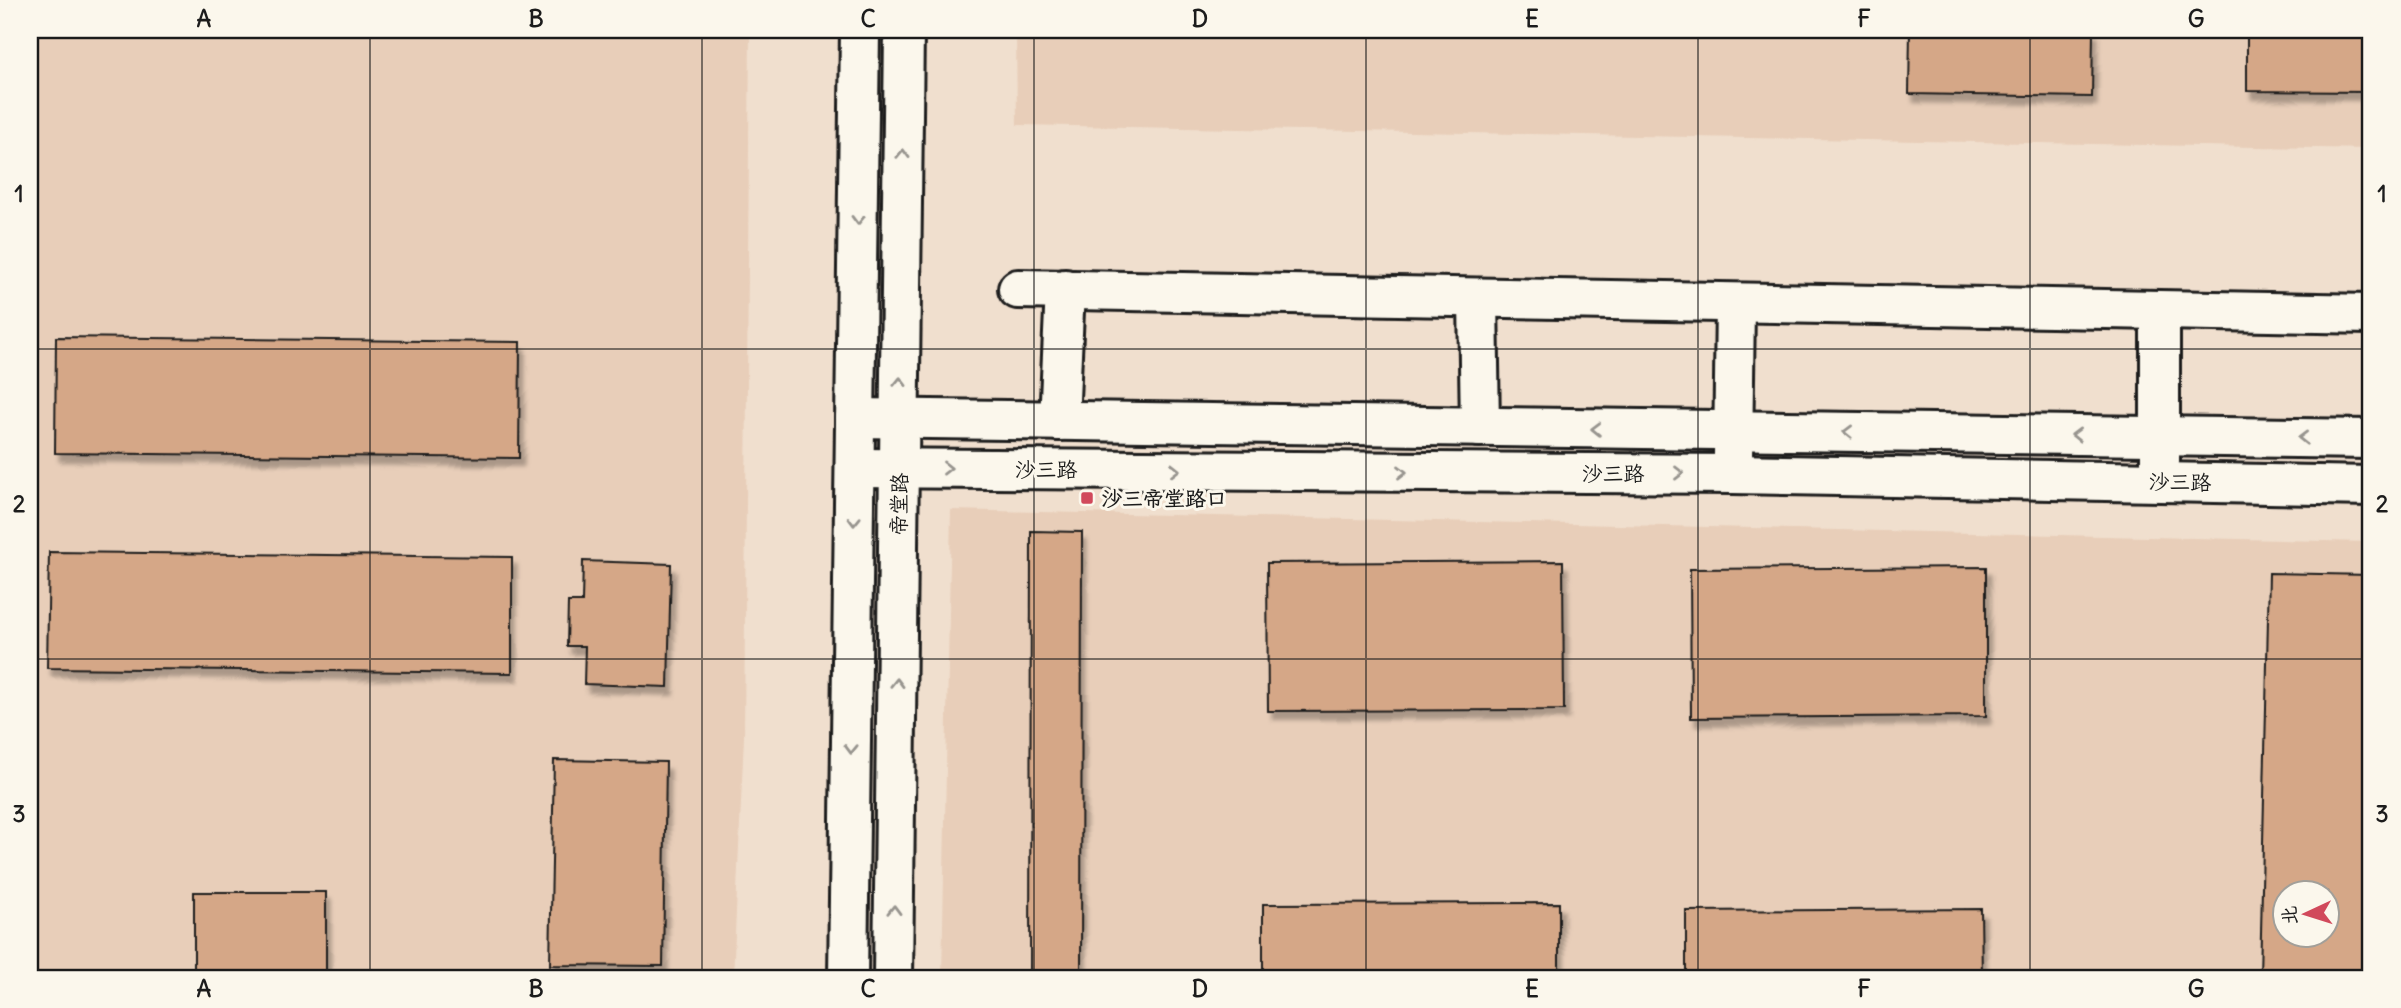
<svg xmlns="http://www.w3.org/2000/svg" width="2401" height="1008" viewBox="0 0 2401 1008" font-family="Delius,'LXGW WenKai TC',sans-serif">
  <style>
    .built { fill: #e8ceb9; fill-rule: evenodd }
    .building { fill: #d5a787; stroke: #1c1c1c; stroke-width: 2; fill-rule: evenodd; filter: url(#shadow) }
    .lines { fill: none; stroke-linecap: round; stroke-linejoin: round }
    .minor-casing { stroke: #1c1c1c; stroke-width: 44 }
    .minor { stroke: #fbf7ec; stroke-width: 38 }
    .oneway { stroke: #97948e }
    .grid { fill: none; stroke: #1c1c1c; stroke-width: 2; stroke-opacity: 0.55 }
    .poi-dot { fill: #d1495b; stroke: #fbf7ec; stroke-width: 2.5 }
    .labels { text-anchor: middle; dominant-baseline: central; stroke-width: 6; stroke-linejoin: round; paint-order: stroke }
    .street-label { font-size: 21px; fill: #1c1c1c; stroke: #fbf7ec }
    .poi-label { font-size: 21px; font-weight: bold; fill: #1c1c1c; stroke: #fbf7ec; text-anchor: start }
    .neatline { fill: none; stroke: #1c1c1c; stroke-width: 2.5 }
    .grid-label { font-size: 23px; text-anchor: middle; font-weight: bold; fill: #1c1c1c }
  </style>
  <defs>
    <filter id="shadow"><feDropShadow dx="4.5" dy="8" stdDeviation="2" flood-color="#0004"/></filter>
  </defs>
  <rect width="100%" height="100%" fill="#f0dfce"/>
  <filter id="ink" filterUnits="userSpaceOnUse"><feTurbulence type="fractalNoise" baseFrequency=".0143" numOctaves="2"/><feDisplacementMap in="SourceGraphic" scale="14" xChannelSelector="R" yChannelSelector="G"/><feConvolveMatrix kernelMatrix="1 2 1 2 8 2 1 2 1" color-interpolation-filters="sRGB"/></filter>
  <g filter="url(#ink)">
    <!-- built -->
    <g class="built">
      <polygon points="30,30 750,30 744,737 733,978 30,978"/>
      <polygon points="1016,30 2371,30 2371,149 1017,125"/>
      <path d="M951,510l1420,32v436h-1429zM2286,892h42v42h-42z"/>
    </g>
    <!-- building -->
    <g class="building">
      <polygon points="1910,30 2093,30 2092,97 1909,94"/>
      <polygon points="2247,30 2371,30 2371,92 2247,91"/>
      <polygon points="56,337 520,342 519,458 55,453"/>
      <polygon points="1031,531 1082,532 1081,978 1030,978"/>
      <polygon points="49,552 512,557 512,673 47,668"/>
      <polygon points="583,561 671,564 668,687 584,684 585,646 567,646 568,602 582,602"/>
      <polygon points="1563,561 1564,710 1268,711 1267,563"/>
      <polygon points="1986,567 1986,716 1691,718 1690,569"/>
      <path d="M2269,573l102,2v403h-111zM2286,892h42v42h-42z"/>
      <polygon points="554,760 666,762 663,966 550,965"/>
      <rect x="194" y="892" width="132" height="86"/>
      <polygon points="1559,903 1559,978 1263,978 1263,904"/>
      <polygon points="1981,909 1982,978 1686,978 1686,911"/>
    </g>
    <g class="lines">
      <!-- minor casing -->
      <g class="minor-casing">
        <g id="minor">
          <polyline points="1018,289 2371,314"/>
          <polyline points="1478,299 1480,427"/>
          <polyline points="2160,311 2160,462"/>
          <polyline points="855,418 2371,439"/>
          <polyline points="1059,421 1065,289"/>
          <polyline points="1733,456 1735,304"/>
          <polyline points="855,468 1733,474 2371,486"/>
          <polyline points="848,978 860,30"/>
          <polyline points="893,978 904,30"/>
        </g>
      </g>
      <!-- minor -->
      <use href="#minor" class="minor"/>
    </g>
    <!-- one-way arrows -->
    <defs><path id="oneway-chevron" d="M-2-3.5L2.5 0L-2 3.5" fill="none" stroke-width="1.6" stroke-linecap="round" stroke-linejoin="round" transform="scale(1.75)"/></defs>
    <g class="oneway">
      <use href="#oneway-chevron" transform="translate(903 154) rotate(-89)"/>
      <use href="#oneway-chevron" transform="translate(858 220) rotate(91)"/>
      <use href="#oneway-chevron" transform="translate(900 382) rotate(-89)"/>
      <use href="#oneway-chevron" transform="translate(1596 429) rotate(-179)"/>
      <use href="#oneway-chevron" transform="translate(1848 432) rotate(-179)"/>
      <use href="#oneway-chevron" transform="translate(2076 435) rotate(-179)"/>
      <use href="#oneway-chevron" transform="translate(2303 438) rotate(-179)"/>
      <use href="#oneway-chevron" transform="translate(947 468)"/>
      <use href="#oneway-chevron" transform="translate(1175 470)"/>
      <use href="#oneway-chevron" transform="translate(1402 472)"/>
      <use href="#oneway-chevron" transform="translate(1679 473)"/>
      <use href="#oneway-chevron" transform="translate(854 521) rotate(91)"/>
      <use href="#oneway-chevron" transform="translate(897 683) rotate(-89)"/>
      <use href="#oneway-chevron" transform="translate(851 749) rotate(91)"/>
      <use href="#oneway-chevron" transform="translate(894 910) rotate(-89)"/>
    </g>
  </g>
  <!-- grid -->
  <path class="grid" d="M370,30v948M702,30v948M1034,30v948M1366,30v948M1698,30v948M2030,30v948M30,349h2341M30,659h2341"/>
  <!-- markers -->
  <rect class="poi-dot" x="1080" y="491" width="14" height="14" rx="3.5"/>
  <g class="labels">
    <!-- street labels -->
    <g class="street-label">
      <text x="1046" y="469">沙三路</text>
      <text x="1613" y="473">沙三路</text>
      <text transform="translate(2180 482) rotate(1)">沙三路</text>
      <text transform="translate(899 504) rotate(-89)">帝堂路</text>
    </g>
    <!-- poi labels -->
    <g class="poi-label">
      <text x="1101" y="498">沙三帝堂路口</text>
    </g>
  </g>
  <!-- margin -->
  <rect width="2401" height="1008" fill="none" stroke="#fbf7ec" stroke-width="77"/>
  <!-- north arrow -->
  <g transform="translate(2306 914) rotate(266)"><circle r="33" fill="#fbf7ec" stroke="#a29f99" stroke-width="2"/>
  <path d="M0-5L12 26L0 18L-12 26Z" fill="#d1495b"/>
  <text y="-10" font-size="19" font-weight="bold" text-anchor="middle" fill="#1c1c1c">北</text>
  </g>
  <rect x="38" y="38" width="2324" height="932" class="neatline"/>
  <g class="grid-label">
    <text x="204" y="27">A</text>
    <text x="536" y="27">B</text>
    <text x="868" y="27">C</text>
    <text x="1200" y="27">D</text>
    <text x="1532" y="27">E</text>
    <text x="1864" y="27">F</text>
    <text x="2196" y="27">G</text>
    <text x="19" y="202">1</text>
    <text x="2382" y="202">1</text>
    <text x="19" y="512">2</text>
    <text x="2382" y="512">2</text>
    <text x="19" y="822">3</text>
    <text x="2382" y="822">3</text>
    <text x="204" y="997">A</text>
    <text x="536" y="997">B</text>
    <text x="868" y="997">C</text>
    <text x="1200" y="997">D</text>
    <text x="1532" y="997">E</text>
    <text x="1864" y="997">F</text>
    <text x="2196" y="997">G</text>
  </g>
</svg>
